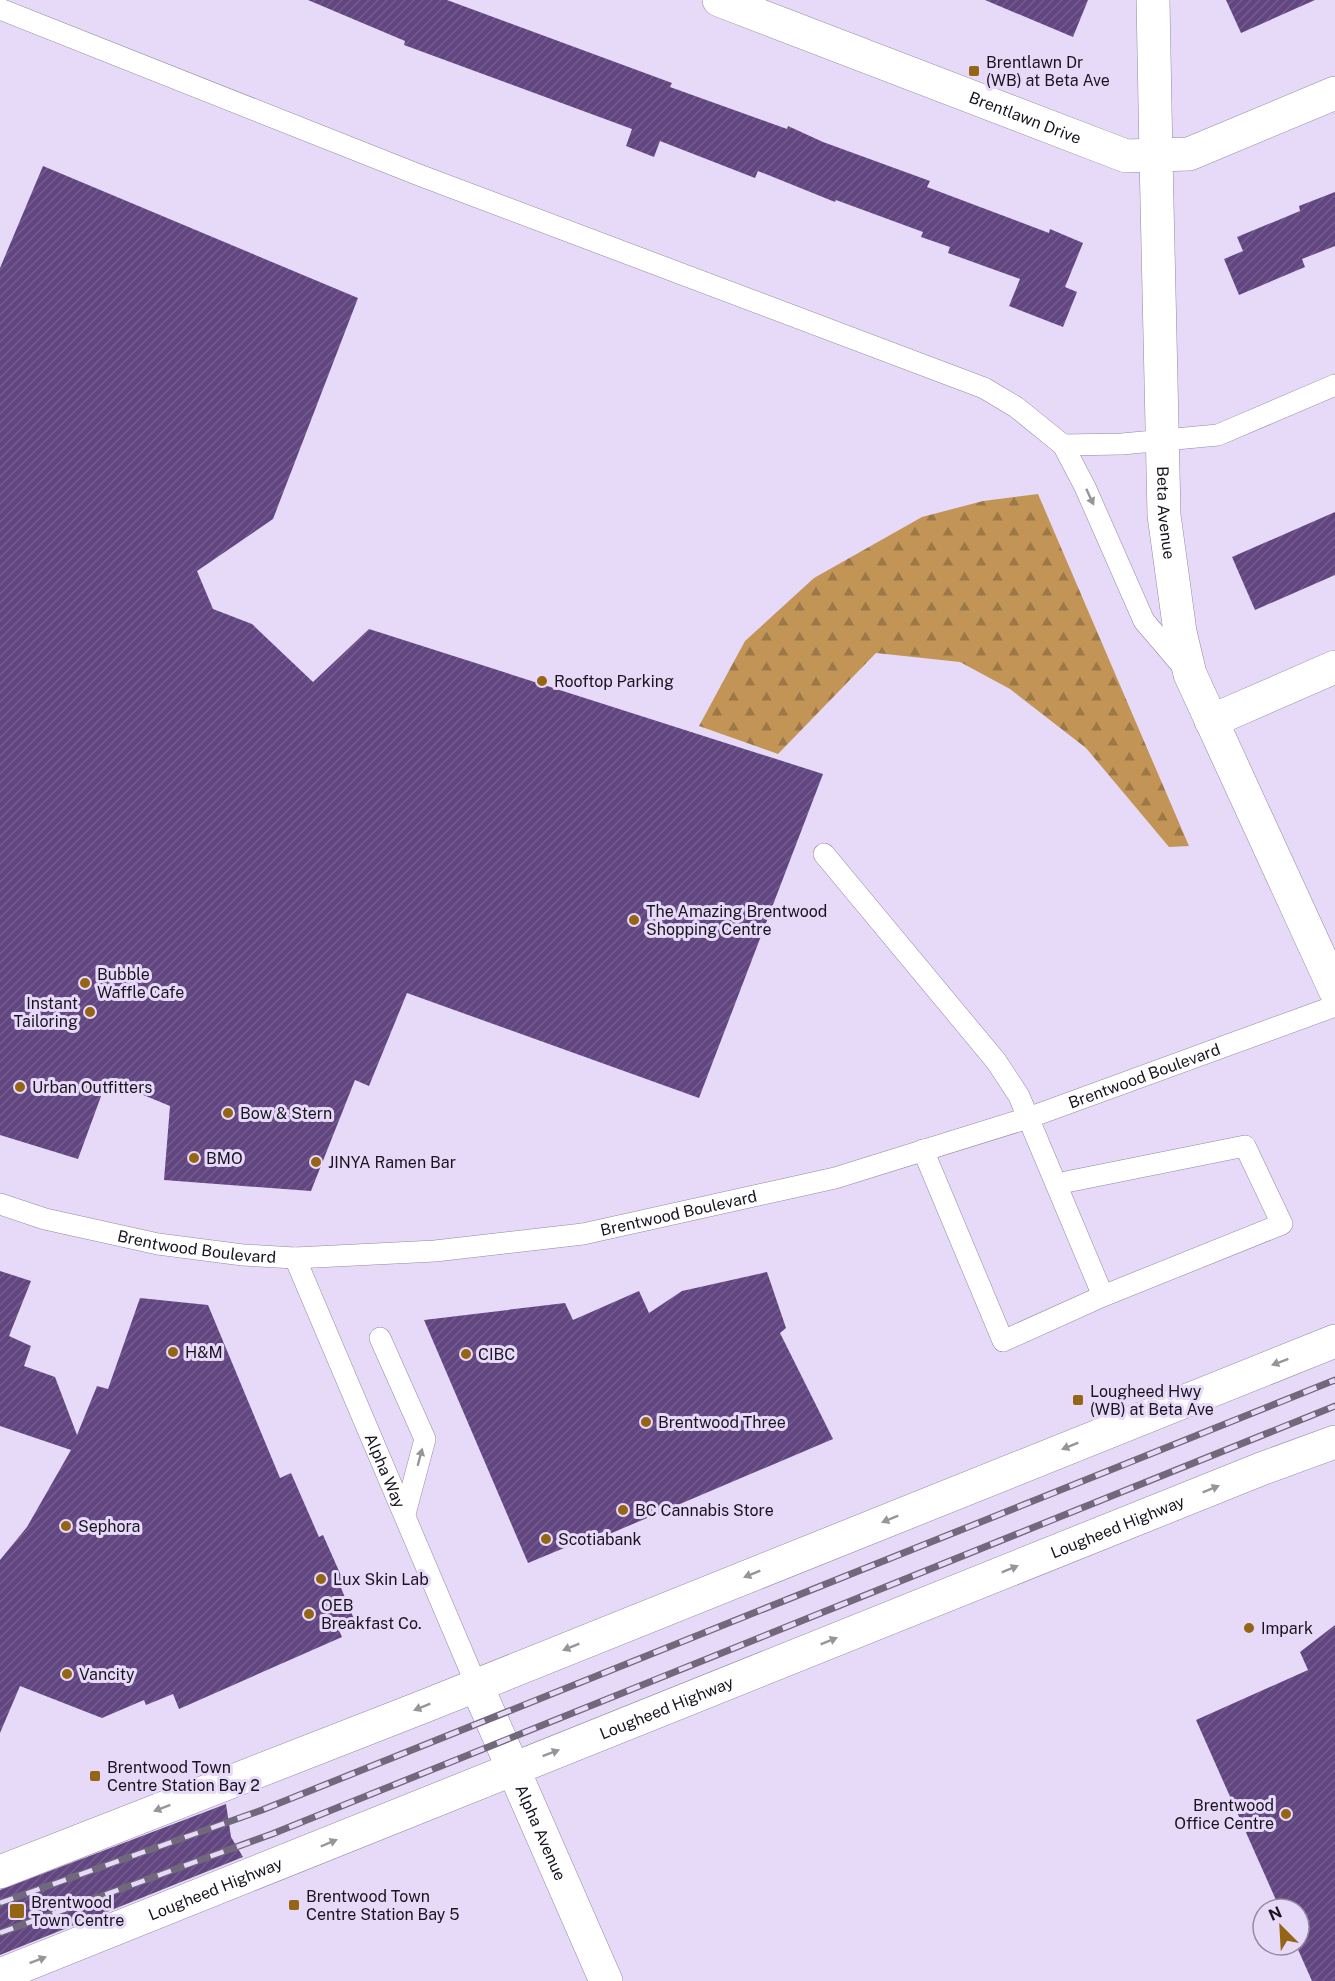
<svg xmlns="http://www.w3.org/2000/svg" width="1335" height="1981" viewBox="0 0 1335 1981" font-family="'Public Sans',sans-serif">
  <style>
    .forest { fill: url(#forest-firs) }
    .building { fill: url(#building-hatch) }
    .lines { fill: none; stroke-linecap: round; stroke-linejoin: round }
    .service-casing { stroke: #9388a3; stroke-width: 22 }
    .minor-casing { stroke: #9388a3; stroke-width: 34 }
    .tertiary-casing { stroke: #9388a3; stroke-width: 34 }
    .primary-casing { stroke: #9388a3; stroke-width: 34 }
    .service { stroke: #fff; stroke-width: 21 }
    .minor { stroke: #fff; stroke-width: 33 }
    .tertiary { stroke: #fff; stroke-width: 33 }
    .primary { stroke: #fff; stroke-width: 33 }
    .rail-casing { stroke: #71687c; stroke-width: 7 }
    .rail { stroke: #e7daf8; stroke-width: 4.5; stroke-dasharray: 14; stroke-linecap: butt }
    .oneway { fill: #98959a }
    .poi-dot { fill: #946514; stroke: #e7daf8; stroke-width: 2 }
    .labels { text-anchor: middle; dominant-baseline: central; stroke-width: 6; stroke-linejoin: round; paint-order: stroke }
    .poi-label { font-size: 16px; fill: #19141f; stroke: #e7daf8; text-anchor: start }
    .street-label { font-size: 16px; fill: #19141f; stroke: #e7daf8 }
  </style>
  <defs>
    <pattern id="forest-firs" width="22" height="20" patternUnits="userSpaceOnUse" patternTransform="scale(1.5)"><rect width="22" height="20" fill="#c29556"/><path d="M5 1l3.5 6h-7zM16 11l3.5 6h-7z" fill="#9d7847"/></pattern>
    <pattern id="building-hatch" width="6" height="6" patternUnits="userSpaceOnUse" patternTransform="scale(1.5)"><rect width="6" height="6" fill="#624681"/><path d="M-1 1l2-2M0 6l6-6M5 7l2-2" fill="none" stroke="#745d8d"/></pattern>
  </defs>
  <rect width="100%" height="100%" fill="#e7daf8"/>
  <!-- forest -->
  <polygon class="forest" points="1038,494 1189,846 1169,847 1086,748 1010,689 960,662 876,653 778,754 699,726 745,641 814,578 922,517 983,501"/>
  <!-- building -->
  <g class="building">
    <polygon points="308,0 447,0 672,83 670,87 787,129 788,126 823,142 930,181 927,187 1049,233 1050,229 1083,243 1065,287 1077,292 1063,327 1009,306 1020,279 948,253 950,247 921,237 923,232 836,200 835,202 758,171 755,178 660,141 654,157 626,146 632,129 404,45 405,41"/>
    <polygon points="985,0 1088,0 1073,37"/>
    <polygon points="1226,0 1315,0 1241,33"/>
    <polygon points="43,166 358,298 273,519 197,571 213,609 252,624 313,682 369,629 823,774 699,1098 407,993 369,1086 355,1080 311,1191 164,1180 170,1106 107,1080 78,1159 0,1135 0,268"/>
    <polygon points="1335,192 1335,246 1302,259 1305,267 1239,295 1224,259 1243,251 1237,237 1300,211 1299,206"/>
    <polygon points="1335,512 1335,575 1255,610 1232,557"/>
    <polygon points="0,1271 31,1281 9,1336 31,1346 24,1366 55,1377 77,1435 97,1386 108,1389 140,1298 208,1305 280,1478 291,1473 319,1537 323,1535 343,1580 339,1583 354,1619 338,1628 342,1637 179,1709 173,1694 146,1705 144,1700 102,1718 20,1686 0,1733 0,1560 27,1527 71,1450 0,1426"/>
    <polygon points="767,1272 786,1328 780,1333 833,1439 607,1535 605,1531 528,1563 424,1320 565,1303 573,1320 639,1291 649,1313 682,1291"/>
    <polygon points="1335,1625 1335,1981 1312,1981 1296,1945 1299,1945 1299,1909 1280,1909 1196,1720 1308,1670 1300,1652"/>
    <polygon points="226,1804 231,1837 243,1857 0,1955 0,1890"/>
  </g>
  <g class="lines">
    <!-- service casing -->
    <g class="service-casing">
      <g id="service">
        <polyline points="0,9 419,175 984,388 1016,407 1063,445 1085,487 1144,621 1185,669"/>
        <polyline points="1063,445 1122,444 1218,435 1335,385"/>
        <polyline points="824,854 996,1061 1019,1096 1056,1184"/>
        <polyline points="923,1150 1003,1341 1103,1296 1282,1224 1245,1146 1056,1184 1103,1296"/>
        <path id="s1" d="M0,1204l45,15 113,25 85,11 52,3 140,-7 148,-17 252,-56 193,-60 307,-112"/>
        <path id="s2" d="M295,1258l181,426"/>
        <polyline points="380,1338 425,1439 405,1514"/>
      </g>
    </g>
    <!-- minor casing -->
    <g class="minor-casing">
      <g id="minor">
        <polyline points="1153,0 1156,157"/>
        <polyline points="1211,721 1335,667"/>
        <path id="s3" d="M476,1684l130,297"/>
      </g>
    </g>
    <!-- tertiary casing -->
    <g class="tertiary-casing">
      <g id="tertiary">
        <path id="s4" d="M719,0l407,156 63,-2 146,-61"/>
        <path id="s5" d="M1156,157l8,358 16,117 10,42 145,316"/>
      </g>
    </g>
    <!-- primary casing -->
    <g class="primary-casing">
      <g id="primary">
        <polyline points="0,1872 425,1706 1335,1341"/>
        <path id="s6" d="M0,1975l1261,-506 74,-27"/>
      </g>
    </g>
    <!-- service -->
    <use href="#service" class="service"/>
    <!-- minor -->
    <use href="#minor" class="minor"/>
    <!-- tertiary -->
    <use href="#tertiary" class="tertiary"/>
    <!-- primary -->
    <use href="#primary" class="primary"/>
    <!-- rail casing -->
    <g class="rail-casing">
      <g id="rail">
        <polyline points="0,1903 262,1810 1335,1380"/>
        <polyline points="0,1933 272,1834 1335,1406"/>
      </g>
    </g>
    <!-- rail -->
    <use href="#rail" class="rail"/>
  </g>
  <!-- one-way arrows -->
  <defs><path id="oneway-solid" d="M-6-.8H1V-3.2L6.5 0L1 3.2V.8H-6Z" transform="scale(1.5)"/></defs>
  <g class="oneway">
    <use href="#oneway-solid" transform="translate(1090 497) rotate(65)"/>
    <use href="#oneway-solid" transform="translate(1280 1362) rotate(159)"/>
    <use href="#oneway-solid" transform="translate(1070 1446) rotate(158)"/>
    <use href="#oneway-solid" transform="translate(420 1457) rotate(-75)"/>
    <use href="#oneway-solid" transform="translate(1211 1489) rotate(-22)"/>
    <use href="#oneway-solid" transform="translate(890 1519) rotate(158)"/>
    <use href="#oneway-solid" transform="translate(1010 1569) rotate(-22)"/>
    <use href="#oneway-solid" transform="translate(752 1574) rotate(158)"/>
    <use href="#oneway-solid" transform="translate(829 1641) rotate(-22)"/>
    <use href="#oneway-solid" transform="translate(571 1647) rotate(158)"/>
    <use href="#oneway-solid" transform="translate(422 1707) rotate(158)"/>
    <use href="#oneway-solid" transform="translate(551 1753) rotate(-21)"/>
    <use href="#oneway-solid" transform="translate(162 1808) rotate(159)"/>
    <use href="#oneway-solid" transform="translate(329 1843) rotate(-23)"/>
    <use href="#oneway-solid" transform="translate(38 1960) rotate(-21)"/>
  </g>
  <!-- markers -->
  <g class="poi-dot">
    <rect x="968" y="65" width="12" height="12" rx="3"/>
    <circle cx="542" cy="681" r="6"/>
    <circle cx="634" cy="920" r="6"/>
    <circle cx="85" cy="983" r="6"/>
    <circle cx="90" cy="1012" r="6"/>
    <circle cx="20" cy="1087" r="6"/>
    <circle cx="228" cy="1113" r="6"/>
    <circle cx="194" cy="1158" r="6"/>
    <circle cx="316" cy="1162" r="6"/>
    <circle cx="173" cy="1352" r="6"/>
    <circle cx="466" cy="1354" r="6"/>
    <rect x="1072" y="1394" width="12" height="12" rx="3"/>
    <circle cx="646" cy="1422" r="6"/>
    <circle cx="623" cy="1510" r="6"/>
    <circle cx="66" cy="1526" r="6"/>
    <circle cx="546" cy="1539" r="6"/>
    <circle cx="321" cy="1579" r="6"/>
    <circle cx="309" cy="1614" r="6"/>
    <circle cx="1249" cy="1628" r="6"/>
    <circle cx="67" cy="1674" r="6"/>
    <rect x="89" y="1770" width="12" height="12" rx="3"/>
    <circle cx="1286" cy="1814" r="6"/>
    <rect x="288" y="1899" width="12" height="12" rx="3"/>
    <rect x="9" y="1903" width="16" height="16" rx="3"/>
  </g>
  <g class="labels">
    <!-- poi labels -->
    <g class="poi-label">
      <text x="986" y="62">Brentlawn Dr<tspan x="986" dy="18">(WB) at Beta Ave</tspan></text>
      <text x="554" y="681">Rooftop Parking</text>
      <text x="646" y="911">The Amazing Brentwood<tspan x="646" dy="18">Shopping Centre</tspan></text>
      <text x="97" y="974">Bubble<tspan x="97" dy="18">Waffle Cafe</tspan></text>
      <text x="78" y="1003" text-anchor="end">Instant<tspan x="78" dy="18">Tailoring</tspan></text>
      <text x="32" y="1087">Urban Outfitters</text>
      <text x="240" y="1113">Bow &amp; Stern</text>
      <text x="206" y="1158">BMO</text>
      <text x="328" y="1162">JINYA Ramen Bar</text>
      <text x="185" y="1352">H&amp;M</text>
      <text x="478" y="1354">CIBC</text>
      <text x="1090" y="1391">Lougheed Hwy<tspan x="1090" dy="18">(WB) at Beta Ave</tspan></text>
      <text x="658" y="1422">Brentwood Three</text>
      <text x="635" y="1510">BC Cannabis Store</text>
      <text x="78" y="1526">Sephora</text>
      <text x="558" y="1539">Scotiabank</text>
      <text x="333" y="1579">Lux Skin Lab</text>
      <text x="321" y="1605">OEB<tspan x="321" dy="18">Breakfast Co.</tspan></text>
      <text x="1261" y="1628">Impark</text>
      <text x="79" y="1674">Vancity</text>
      <text x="107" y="1767">Brentwood Town<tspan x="107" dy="18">Centre Station Bay 2</tspan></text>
      <text x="1274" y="1805" text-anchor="end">Brentwood<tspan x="1274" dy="18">Office Centre</tspan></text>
      <text x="306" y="1896">Brentwood Town<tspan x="306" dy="18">Centre Station Bay 5</tspan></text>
      <text x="31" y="1902">Brentwood<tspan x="31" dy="18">Town Centre</tspan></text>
    </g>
    <!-- street labels -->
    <g class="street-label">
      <text stroke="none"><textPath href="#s4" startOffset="328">Brentlawn Drive</textPath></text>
      <text stroke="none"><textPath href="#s5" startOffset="356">Beta Avenue</textPath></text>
      <text stroke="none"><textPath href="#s1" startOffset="1174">Brentwood Boulevard</textPath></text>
      <text stroke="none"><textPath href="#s1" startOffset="688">Brentwood Boulevard</textPath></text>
      <text stroke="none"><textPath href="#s1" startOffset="202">Brentwood Boulevard</textPath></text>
      <text stroke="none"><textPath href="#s2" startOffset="231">Alpha Way</textPath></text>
      <text stroke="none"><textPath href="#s6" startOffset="1204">Lougheed Highway</textPath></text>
      <text stroke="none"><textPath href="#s6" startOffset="718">Lougheed Highway</textPath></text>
      <text stroke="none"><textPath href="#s3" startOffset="162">Alpha Avenue</textPath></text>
      <text stroke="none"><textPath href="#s6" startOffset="232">Lougheed Highway</textPath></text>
    </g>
  </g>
  <!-- north arrow -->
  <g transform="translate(1281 1927) rotate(336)"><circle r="28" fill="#e7daf8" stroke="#958ba1" stroke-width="1.5"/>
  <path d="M0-4.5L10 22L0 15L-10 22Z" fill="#946514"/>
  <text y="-9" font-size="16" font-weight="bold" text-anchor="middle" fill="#19141f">N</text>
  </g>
</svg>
